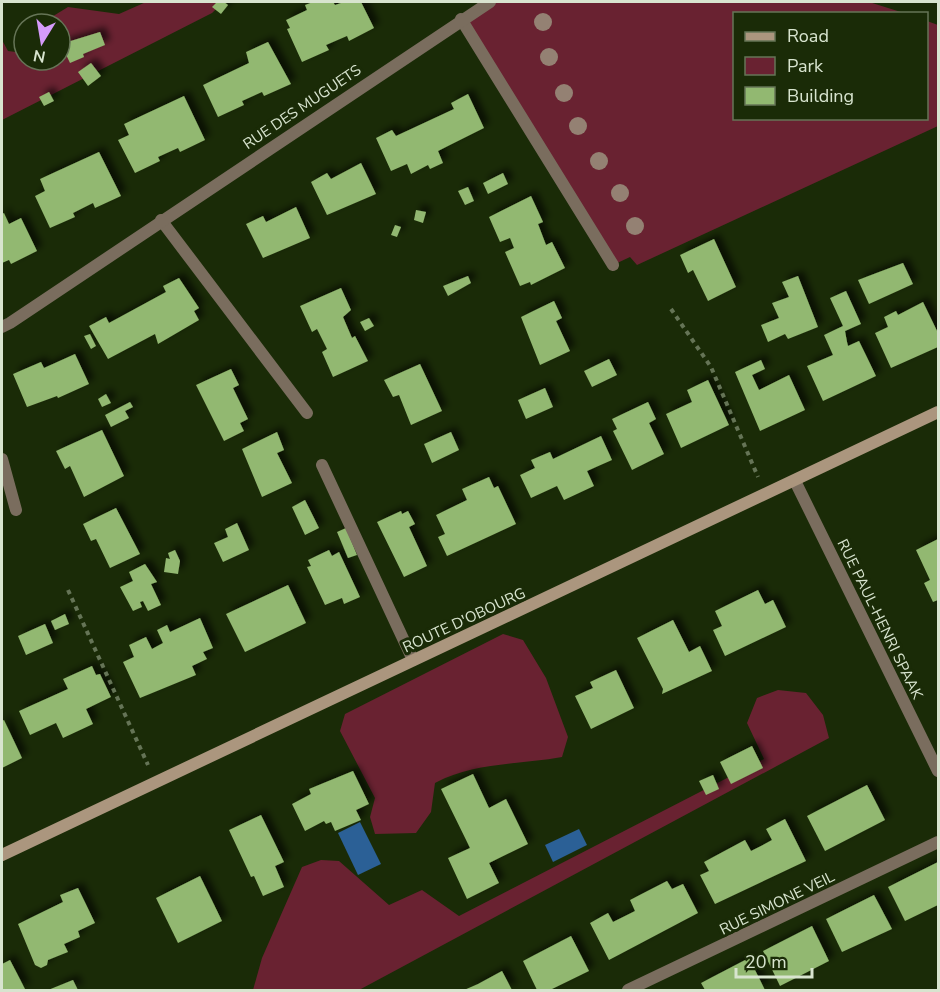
<svg xmlns="http://www.w3.org/2000/svg" width="940" height="992" viewBox="0 0 940 992" font-family="'Nunito Sans',sans-serif">
  <style>
    .green { fill: #692231 }
    .water { fill: #2b6096 }
    .building { fill: #92b871; filter: url(#shadow) }
    .lines { fill: none; stroke-linecap: round; stroke-linejoin: round }
    .path { stroke: #657456; stroke-width: 4; stroke-dasharray: 4.5 4.5; stroke-linecap: butt }
    .service { stroke: #7a6d5e; stroke-width: 12 }
    .minor { stroke: #7a6d5e; stroke-width: 12 }
    .secondary { stroke: #ab967e; stroke-width: 12 }
    .tree { fill: #948173 }
    .labels { text-anchor: middle; dominant-baseline: central; stroke-width: 6; stroke-linejoin: round; paint-order: stroke }
    .street-label { font-size: 15px; fill: #d8e4cf; stroke: #1a2b07 }
  </style>
  <defs>
    <filter id="shadow"><feDropShadow dx="5.5" dy="-5.5" stdDeviation="3" flood-color="#0009"/></filter>
  </defs>
  <rect width="100%" height="100%" fill="#1a2b07"/>
  <!-- green -->
  <g class="green">
    <polygon points="146,2 223,2 212,13 2,120 2,40 8,51 24,53 24,60 60,60 60,24 49,24 50,18 68,7 119,14"/>
    <polygon points="490,2 869,2 904,13 734,14 734,118 926,118 927,21 938,25 938,126 637,265 630,257 613,265 461,19"/>
    <path d="M503,634l20,6 23,38 22,59 -6,20c-44,8 -87,5 -127,26l-4,29 -15,21 -41,1 -5,-17 5,-19 -35,-67 5,-17z"/>
    <polygon points="778,690 806,693 823,715 829,738 359,990 253,990 262,958 302,867 321,860 339,861 389,905 422,890 459,916 764,759 747,723 757,698"/>
  </g>
  <!-- water -->
  <g class="water">
    <polygon points="360,822 381,864 358,875 338,833"/>
    <polygon points="579,829 587,845 553,862 545,845"/>
  </g>
  <!-- building -->
  <g class="building">
    <polygon points="217,2 224,2 228,5 221,14 212,7"/>
    <polygon points="313,2 333,2 335,5 344,2 361,2 374,28 349,41 347,36 326,45 329,50 302,62 287,29 290,28 286,20 307,10 305,5"/>
    <polygon points="100,32 105,45 83,54 84,57 70,63 61,44"/>
    <polygon points="268,42 291,84 264,96 262,92 242,101 244,105 218,117 203,85 249,63 246,52"/>
    <polygon points="91,63 101,76 88,86 78,72"/>
    <polygon points="49,92 54,101 44,106 39,97"/>
    <polygon points="468,94 484,128 438,151 443,163 430,169 428,165 411,174 407,164 391,171 376,138 392,130 396,136 454,109 451,103"/>
    <polygon points="184,96 205,140 180,152 178,148 158,157 160,161 135,173 118,140 129,135 124,124"/>
    <polygon points="99,152 121,196 95,208 93,203 73,213 75,217 50,228 35,196 45,191 40,179"/>
    <polygon points="361,163 376,194 327,215 311,182 327,173 331,179"/>
    <polygon points="503,173 508,184 488,194 483,183"/>
    <polygon points="468,187 474,201 465,205 458,191"/>
    <polygon points="531,196 543,222 538,224 546,245 552,242 565,268 531,285 530,282 520,286 505,252 514,248 510,238 500,242 489,217"/>
    <polygon points="296,207 310,238 263,258 246,224 263,216 266,222"/>
    <polygon points="416,210 426,212 423,223 414,220"/>
    <polygon points="4,213 9,224 21,218 37,251 11,264 9,260 2,263 2,214"/>
    <polygon points="395,225 401,227 397,237 391,235"/>
    <polygon points="714,239 736,287 708,301 693,270 688,273 680,255"/>
    <polygon points="903,263 913,284 869,304 858,280"/>
    <polygon points="468,276 471,283 448,296 443,286"/>
    <polygon points="798,276 818,327 788,339 785,334 768,342 761,325 779,318 772,303 789,297 782,282"/>
    <polygon points="179,278 199,308 194,311 199,320 158,344 155,334 108,359 89,326 106,317 109,323 166,292 163,286"/>
    <polygon points="341,288 351,310 343,317 352,338 355,336 368,361 333,377 322,352 327,349 317,329 312,332 300,306"/>
    <polygon points="846,291 861,324 845,331 847,342 848,346 859,341 876,376 823,401 807,366 833,355 824,335 843,326 830,298"/>
    <polygon points="554,301 562,318 556,321 570,351 540,365 521,317"/>
    <polygon points="923,302 938,333 938,347 891,368 875,333 888,327 884,317 896,311 898,315"/>
    <polygon points="369,318 374,326 365,331 360,322"/>
    <polygon points="90,334 96,346 91,349 84,336"/>
    <polygon points="75,354 89,384 58,398 57,396 27,407 13,374 41,362 44,368"/>
    <polygon points="609,359 617,375 592,387 584,371"/>
    <polygon points="761,360 765,369 752,375 759,390 789,375 805,410 760,431 735,372"/>
    <polygon points="420,364 442,411 411,425 399,395 393,397 384,380"/>
    <polygon points="231,369 239,385 233,388 248,419 240,423 244,431 224,441 196,385"/>
    <polygon points="708,380 729,425 681,448 666,414 692,402 687,390"/>
    <polygon points="545,388 553,407 526,419 518,400"/>
    <polygon points="106,394 111,403 102,407 98,399"/>
    <polygon points="130,402 133,407 125,411 129,418 111,427 105,415"/>
    <polygon points="648,402 656,419 649,423 664,454 632,470 613,431 617,429 612,419"/>
    <polygon points="102,430 124,476 84,497 70,466 65,469 56,451"/>
    <polygon points="277,432 284,450 277,453 292,483 262,497 242,449"/>
    <polygon points="451,432 459,450 432,463 424,444"/>
    <polygon points="601,436 612,460 587,471 594,486 564,500 557,486 531,498 520,475 535,468 531,460 550,452 553,459"/>
    <polygon points="489,477 494,488 498,486 516,524 447,556 438,537 445,534 436,515 467,500 462,489"/>
    <polygon points="305,500 319,528 305,535 292,507"/>
    <polygon points="116,508 140,554 110,568 96,539 91,541 83,524"/>
    <polygon points="401,511 402,514 408,511 415,524 409,527 427,566 404,577 377,522"/>
    <polygon points="237,523 249,550 223,562 214,543 228,537 225,529"/>
    <polygon points="346,528 357,555 348,558 337,532"/>
    <polygon points="938,539 938,600 933,602 924,583 930,580 916,550"/>
    <polygon points="175,550 180,561 178,574 164,572 166,558 170,559 168,553"/>
    <polygon points="329,550 332,556 339,552 360,597 344,604 342,598 325,605 307,567 311,566 308,560"/>
    <polygon points="145,564 157,582 151,584 161,605 148,611 143,601 140,602 142,607 133,611 120,587 133,581 129,572"/>
    <polygon points="288,585 306,623 245,652 226,614"/>
    <polygon points="758,590 765,604 773,600 786,627 725,656 713,630 722,626 715,611"/>
    <polygon points="65,614 69,624 55,630 51,621"/>
    <polygon points="200,618 213,648 203,652 207,659 192,666 196,675 140,698 123,662 134,657 129,645 146,637 152,649 163,643 157,630 167,625 170,632"/>
    <polygon points="673,620 689,652 700,646 712,671 662,694 663,689 637,638"/>
    <polygon points="45,624 53,643 26,655 18,636"/>
    <polygon points="92,666 96,675 100,674 111,697 86,709 93,724 63,738 56,723 30,735 19,711 68,689 63,679"/>
    <polygon points="616,670 634,708 591,729 575,696 593,688 590,682"/>
    <polygon points="4,720 22,758 2,768 2,721"/>
    <polygon points="752,746 763,768 731,784 720,762"/>
    <polygon points="353,771 369,804 356,810 361,820 335,831 331,822 326,824 324,821 305,831 292,804 311,794 309,789"/>
    <polygon points="473,774 489,808 506,799 528,844 489,863 499,883 467,899 448,858 470,848 441,789"/>
    <polygon points="713,775 719,789 706,795 699,781"/>
    <polygon points="867,785 885,820 825,851 807,816"/>
    <polygon points="261,815 284,862 275,866 284,887 263,896 254,876 251,877 229,830"/>
    <polygon points="785,819 806,861 715,904 700,875 709,871 704,862 745,840 751,851 761,846 772,840 766,829"/>
    <polygon points="938,862 938,905 905,921 888,887"/>
    <polygon points="200,876 222,921 178,943 156,898"/>
    <polygon points="667,881 672,889 683,884 698,913 609,960 590,923 608,913 613,922 635,911 630,900"/>
    <polygon points="78,888 95,923 78,931 80,937 64,944 68,952 48,960 47,965 41,968 35,965 18,924 63,902 60,895"/>
    <polygon points="874,895 892,929 842,952 826,919"/>
    <polygon points="812,926 829,961 780,986 763,951"/>
    <polygon points="571,936 589,971 550,990 537,990 523,961"/>
    <polygon points="749,958 765,990 705,990 701,983"/>
    <polygon points="10,960 25,989 21,990 2,990 2,964"/>
    <polygon points="502,971 512,990 464,990 478,984"/>
    <polygon points="73,980 78,990 48,990"/>
  </g>
  <g class="lines">
    <!-- path -->
    <g class="path">
      <polyline points="671,309 711,367 758,477"/>
      <polyline points="68,590 148,765"/>
    </g>
    <!-- service -->
    <polyline class="service" points="322,465 413,660"/>
    <!-- minor -->
    <g class="minor">
      <polyline points="461,19 613,265"/>
      <polyline points="161,220 307,413"/>
      <polyline points="2,327 10,323 490,2"/>
      <polyline points="2,459 16,510"/>
      <polyline points="795,481 938,771"/>
      <polyline points="628,990 938,842"/>
    </g>
    <!-- secondary -->
    <polyline class="secondary" points="2,855 938,412"/>
  </g>
  <!-- trees -->
  <g class="tree">
    <circle cx="543" cy="22" r="9"/>
    <circle cx="549" cy="57" r="9"/>
    <circle cx="564" cy="93" r="9"/>
    <circle cx="578" cy="126" r="9"/>
    <circle cx="599" cy="161" r="9"/>
    <circle cx="620" cy="193" r="9"/>
    <circle cx="635" cy="226" r="9"/>
  </g>
  <g class="labels">
    <!-- street labels -->
    <g class="street-label">
      <text transform="translate(302 107) rotate(-34)">RUE DES MUGUETS</text>
      <text transform="translate(880 619) rotate(64)">RUE PAUL-HENRI SPAAK</text>
      <text transform="translate(464 620) rotate(-25)">ROUTE D'OBOURG</text>
      <text transform="translate(777 903) rotate(-26)">RUE SIMONE VEIL</text>
    </g>
  </g>
  <!-- border -->
  <rect width="940" height="992" fill="none" stroke="#d8e4cf" stroke-width="6"/>
  <!-- legend -->
  <rect x="733" y="12" width="195" height="108" fill="#1a2b07" stroke="#667557" stroke-width="1.5"/>
  <rect x="745" y="32" width="30" height="9" fill="#ab967e" stroke="#667557" stroke-width="1.5"/>
  <text x="787" y="42" font-size="18" fill="#d8e4cf">Road</text>
  <rect x="745" y="57" width="30" height="18" fill="#692231" stroke="#667557" stroke-width="1.5"/>
  <text x="787" y="72" font-size="18" fill="#d8e4cf">Park</text>
  <rect x="745" y="87" width="30" height="18" fill="#92b871" stroke="#667557" stroke-width="1.5"/>
  <text x="787" y="102" font-size="18" fill="#d8e4cf">Building</text>
  <!-- north arrow -->
  <g transform="translate(42 42) rotate(191)"><circle r="28" fill="#1a2b07" stroke="#667557" stroke-width="1.5"/>
  <path d="M0-4.5L10 22L0 15L-10 22Z" fill="#d59bfa"/>
  <text y="-9" font-size="16" font-weight="bold" text-anchor="middle" fill="#d8e4cf">N</text>
  </g>
  <!-- scale -->
  <path d="M736 968v9h76v-9" fill="none" stroke="#d8e4cf" stroke-width="3"/>
  <text x="745" y="968" font-size="18" fill="#d8e4cf" stroke="#1a2b07" stroke-width="4.5" paint-order="stroke">20 m</text>
</svg>
